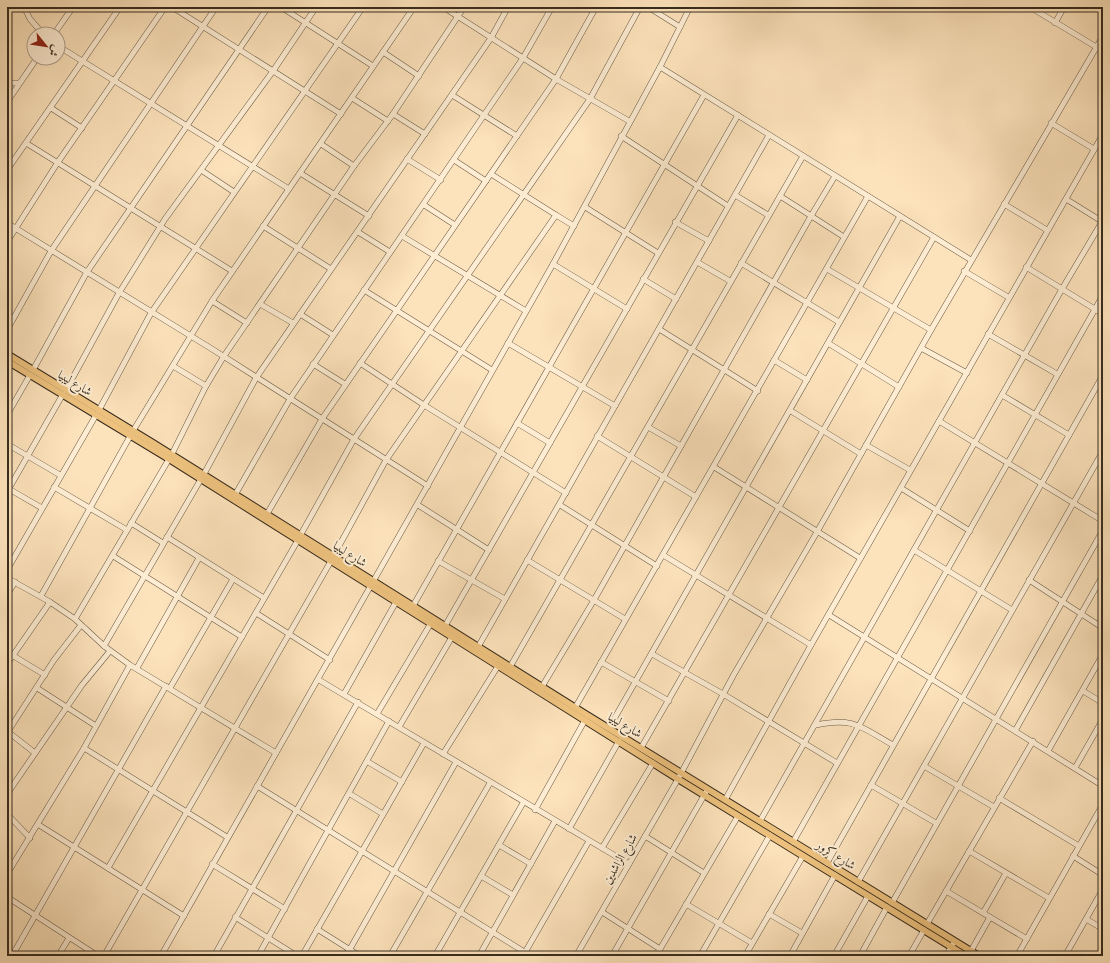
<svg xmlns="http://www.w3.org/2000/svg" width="1110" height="963" viewBox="0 0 1110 963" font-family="'IM FELL Great Primer',Amiri,serif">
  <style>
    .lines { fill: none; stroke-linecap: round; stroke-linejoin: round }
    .minor-casing { stroke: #685a46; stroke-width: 6 }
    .major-casing { stroke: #372c1e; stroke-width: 8 }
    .minor { stroke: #feedd3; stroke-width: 5 }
    .major { stroke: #eec27e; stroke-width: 6 }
    .labels { text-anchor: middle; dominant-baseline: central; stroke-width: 4; stroke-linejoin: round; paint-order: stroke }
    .street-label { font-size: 12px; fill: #372c1e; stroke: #feedd3 }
  </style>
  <rect width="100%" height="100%" fill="#fde3bc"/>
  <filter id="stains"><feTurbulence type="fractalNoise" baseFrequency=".005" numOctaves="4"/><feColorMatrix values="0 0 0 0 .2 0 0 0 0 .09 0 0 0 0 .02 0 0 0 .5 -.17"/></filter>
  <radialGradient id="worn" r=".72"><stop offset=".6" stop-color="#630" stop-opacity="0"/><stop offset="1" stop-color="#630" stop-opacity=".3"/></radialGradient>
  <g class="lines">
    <!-- minor casing -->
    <g class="minor-casing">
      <g id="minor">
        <polyline points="24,7 30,19 43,34"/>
        <polyline points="172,7 341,114"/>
        <polyline points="281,7 373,66"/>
        <polyline points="443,7 556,79 629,121"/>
        <polyline points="648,7 680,27"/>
        <polyline points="1030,7 1103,51"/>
        <polyline points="1055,23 1064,7"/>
        <polyline points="54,34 73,7"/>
        <polyline points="58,46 289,189"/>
        <polyline points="383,52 419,76"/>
        <polyline points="660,67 971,260"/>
        <polyline points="7,83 19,83"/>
        <polyline points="452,95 517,136"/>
        <polyline points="352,98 388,121"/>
        <polyline points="7,102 37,58"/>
        <polyline points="51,108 82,128"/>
        <polyline points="393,114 425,134"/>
        <polyline points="1051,123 1094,149"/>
        <polyline points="621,136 728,206"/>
        <polyline points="26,143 232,271"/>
        <polyline points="321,144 354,166"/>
        <polyline points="407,159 441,180"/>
        <polyline points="454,160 486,181"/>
        <polyline points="7,170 120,7"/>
        <polyline points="201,170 234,192"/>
        <polyline points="300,173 369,216"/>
        <polyline points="735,195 768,215"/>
        <polyline points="780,196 844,237"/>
        <polyline points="1066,199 1103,222"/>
        <polyline points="1004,204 1047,230"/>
        <polyline points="424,205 455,225"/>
        <polyline points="585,207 658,253"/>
        <polyline points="556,215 574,226"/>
        <polyline points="675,222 709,241"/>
        <polyline points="7,223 212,349 428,486"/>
        <polyline points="263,226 331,269"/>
        <polyline points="358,232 390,252"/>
        <polyline points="402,236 526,311"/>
        <polyline points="7,242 58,162 165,7"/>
        <polyline points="697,262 730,281"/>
        <polyline points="741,263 839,322"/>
        <polyline points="553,264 627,309"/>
        <polyline points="1026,267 1103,314"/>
        <polyline points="827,269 931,330"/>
        <polyline points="964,271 1008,297"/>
        <polyline points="643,279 676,299"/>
        <polyline points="364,290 492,370"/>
        <polyline points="212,301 247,323"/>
        <polyline points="260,304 293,323"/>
        <polyline points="300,314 333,335"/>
        <polyline points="659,329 758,391"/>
        <polyline points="7,330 51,251 216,7"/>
        <polyline points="988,334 1057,374"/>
        <polyline points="508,343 615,406"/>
        <polyline points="828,343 899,387"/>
        <polyline points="921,348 967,373"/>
        <polyline points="774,360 807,380"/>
        <polyline points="360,363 424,405 566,493"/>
        <polyline points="313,364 345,384"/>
        <polyline points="173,366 206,386"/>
        <polyline points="33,370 87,272 268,7"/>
        <polyline points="66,390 119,293 165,219 273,71 316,7"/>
        <polyline points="1002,395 1069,435"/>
        <polyline points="99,410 151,313 363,7"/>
        <polyline points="791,411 861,454"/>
        <polyline points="7,415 30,375"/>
        <polyline points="939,421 1103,521"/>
        <polyline points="517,423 550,443"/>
        <polyline points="648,427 681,446"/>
        <polyline points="597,436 696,497"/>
        <polyline points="7,444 60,475"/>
        <polyline points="866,445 910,470"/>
        <polyline points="172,454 206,386 224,356 354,166 393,114 464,7"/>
        <polyline points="714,467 860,558"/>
        <polyline points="204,474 256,378 491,38 508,7"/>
        <polyline points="54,487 127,530"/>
        <polyline points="901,488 970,531"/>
        <polyline points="9,489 42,508"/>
        <polyline points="7,492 63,394"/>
        <polyline points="235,495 290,399 523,58 552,7"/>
        <polyline points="418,505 489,550"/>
        <polyline points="560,505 657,566"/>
        <polyline points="267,514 322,419 556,79 596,7"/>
        <polyline points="131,523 163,543"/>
        <polyline points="300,536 354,439 590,99 640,7"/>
        <polyline points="167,537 264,598"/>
        <polyline points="914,550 1012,610"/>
        <polyline points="663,555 811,645"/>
        <polyline points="113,556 242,637"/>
        <polyline points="333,557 386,460 556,215 491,174"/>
        <polyline points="527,560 625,619"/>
        <polyline points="438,561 505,599"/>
        <polyline points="7,570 96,415"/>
        <polyline points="7,578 50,602 75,619 104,646 130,665 276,753"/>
        <polyline points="1029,580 1103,628"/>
        <polyline points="7,595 15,582"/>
        <polyline points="41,596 133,431 212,301 414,7"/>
        <polyline points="413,606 704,95"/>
        <polyline points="256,613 330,660"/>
        <polyline points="829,615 1103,786"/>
        <polyline points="75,619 169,459"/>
        <polyline points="445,626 738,115"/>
        <polyline points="104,646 201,479"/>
        <polyline points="478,647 769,135"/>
        <polyline points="7,652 45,675"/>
        <polyline points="652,654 723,694 837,763"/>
        <polyline points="601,662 669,701"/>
        <polyline points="7,664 50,602"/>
        <polyline points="510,667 803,156"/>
        <polyline points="137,668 199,558"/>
        <polyline points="319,680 629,864"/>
        <polyline points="37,688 96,726"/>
        <polyline points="170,688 233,579"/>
        <polyline points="540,690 594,600 811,216 835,176"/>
        <polyline points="1083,691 1103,703"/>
        <polyline points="344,694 396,602"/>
        <polyline points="575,708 868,196"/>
        <polyline points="377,714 431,623"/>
        <path d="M816,725c38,-8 45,2 77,20"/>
        <polyline points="399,727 452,637"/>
        <polyline points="609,728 900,216"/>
        <polyline points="7,731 35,753"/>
        <polyline points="1015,731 1103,575"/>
        <polyline points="7,733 54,660 81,625"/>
        <polyline points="84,748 227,837"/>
        <polyline points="641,748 934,237"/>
        <polyline points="1048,751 1103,654"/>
        <polyline points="443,754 498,666"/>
        <polyline points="368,762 402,782"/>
        <polyline points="924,766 994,807"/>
        <polyline points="1075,768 1103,719"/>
        <polyline points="871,785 936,823"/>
        <polyline points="257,786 531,956"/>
        <polyline points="7,794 82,685 110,651"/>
        <polyline points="350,794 383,814"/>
        <polyline points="999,798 1079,846"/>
        <polyline points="725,800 811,645 1103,134"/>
        <polyline points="535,810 585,720"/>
        <polyline points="7,814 30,838"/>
        <polyline points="760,821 1062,289 1103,220"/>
        <polyline points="39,825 184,916"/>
        <polyline points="569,829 619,741"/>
        <polyline points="645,836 704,873"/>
        <polyline points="793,842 1103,295"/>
        <polyline points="499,845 531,864"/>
        <polyline points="602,848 653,763"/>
        <polyline points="969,851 1049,898"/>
        <polyline points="1073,856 1103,875"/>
        <polyline points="827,863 1103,375"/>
        <polyline points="212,864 285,909"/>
        <polyline points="108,868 298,540"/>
        <polyline points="7,874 84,748 130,665"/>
        <polyline points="481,876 513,895"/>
        <polyline points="858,882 1103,451"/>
        <polyline points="946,891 1027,939"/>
        <polyline points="7,897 98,956"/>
        <polyline points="892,903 1103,530"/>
        <polyline points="686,904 752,943"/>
        <polyline points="602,912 660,949"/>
        <polyline points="983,913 1006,873"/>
        <polyline points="769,914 802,933"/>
        <polyline points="235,917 297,956"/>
        <polyline points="1086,919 1103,929"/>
        <polyline points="927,924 1033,741"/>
        <polyline points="317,929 360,956"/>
        <polyline points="971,951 990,917"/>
        <polyline points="12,956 166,686"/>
        <polyline points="58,956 69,938"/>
        <polyline points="104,956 331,561"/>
        <polyline points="161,956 553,264 660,67 690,7"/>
        <polyline points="214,956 358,702"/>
        <polyline points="258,956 389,721"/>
        <polyline points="302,956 424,743"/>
        <polyline points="346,956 456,762"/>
        <polyline points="390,956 490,783"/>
        <polyline points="435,956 523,803"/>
        <polyline points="479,956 555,821"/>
        <polyline points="523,956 589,841"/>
        <polyline points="576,956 678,779 733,676 817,532 931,330 1103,36"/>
        <polyline points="612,956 706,792"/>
        <polyline points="656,956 738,816"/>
        <polyline points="700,956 770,835"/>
        <polyline points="745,956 803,856"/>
        <polyline points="790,956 835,875"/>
        <polyline points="834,956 868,896"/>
        <polyline points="860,956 887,907"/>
        <polyline points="909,956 924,930"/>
        <polyline points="946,956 953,944"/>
        <polyline points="1017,956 1103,804"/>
        <polyline points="1065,956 1103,889"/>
      </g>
    </g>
    <!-- major casing -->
    <g class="major-casing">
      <g id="major">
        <polyline points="7,354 153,443 587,715 979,956"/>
        <polyline points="7,361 169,459 678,779 966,956"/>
      </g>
    </g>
    <!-- minor -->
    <use href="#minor" class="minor"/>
    <!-- major -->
    <use href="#major" class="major"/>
  </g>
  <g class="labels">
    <!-- street labels -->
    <g class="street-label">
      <text transform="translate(75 383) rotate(31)">شارع ليبيا</text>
      <text transform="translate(350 554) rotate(32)">شارع ليبيا</text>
      <text transform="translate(625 725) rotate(31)">شارع ليبيا</text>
      <text transform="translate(836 855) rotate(32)">شارع كرور</text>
      <text transform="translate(620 859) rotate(-60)">شارع الراشدين</text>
    </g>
  </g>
  <!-- margin -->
  <rect width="1110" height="963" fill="none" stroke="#fde3bc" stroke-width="24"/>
  <rect x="8" y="8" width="1094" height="947" fill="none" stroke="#372c1e" stroke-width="2"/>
  <rect x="12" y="12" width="1086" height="939" fill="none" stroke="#372c1e"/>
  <!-- north arrow -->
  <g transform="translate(46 46) rotate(120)"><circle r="19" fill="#feedd3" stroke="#aea08b"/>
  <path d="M0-3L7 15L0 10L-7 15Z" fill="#8f2418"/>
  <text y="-6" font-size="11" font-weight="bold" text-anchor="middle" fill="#372c1e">ش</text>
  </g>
  <rect width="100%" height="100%" filter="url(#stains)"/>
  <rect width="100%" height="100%" fill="url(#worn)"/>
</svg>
